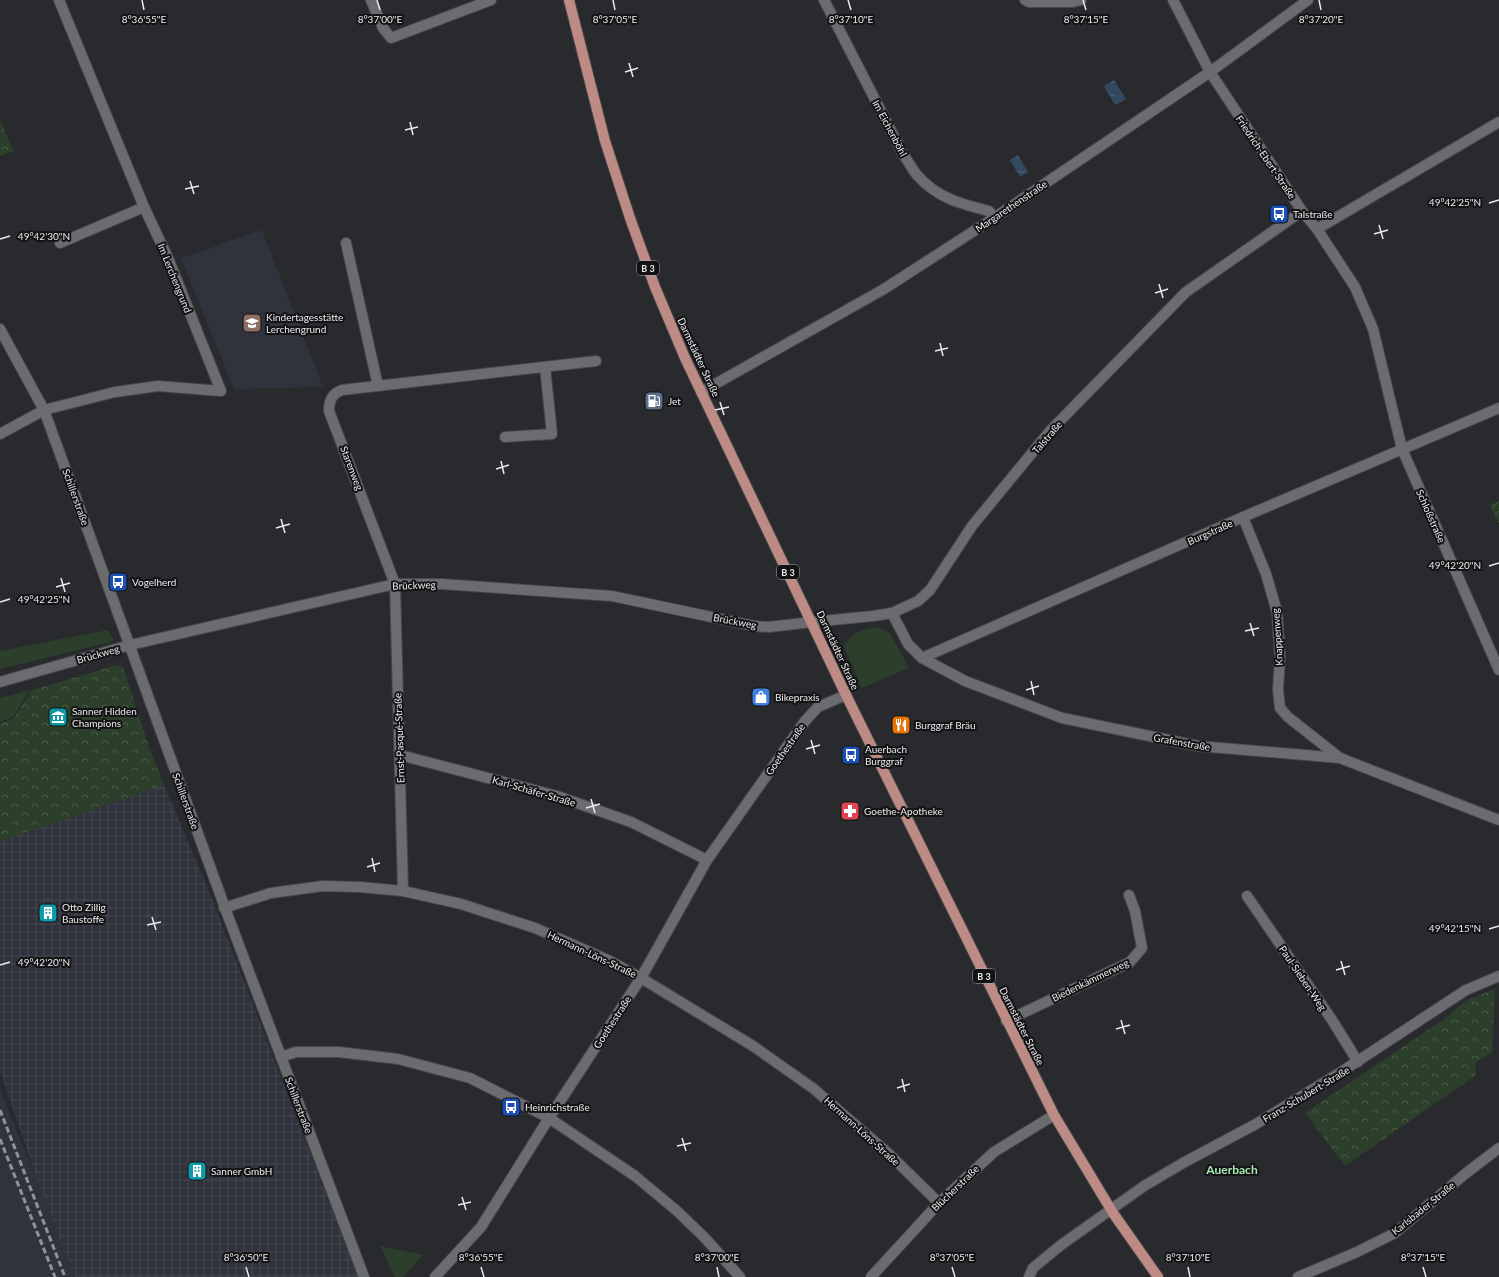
<svg xmlns="http://www.w3.org/2000/svg" width="1499" height="1277" viewBox="0 0 1499 1277" font-family="Lato,sans-serif">
  <style>
    .built { fill: #30333c }
    .industrial { fill: url(#industrial-grid) }
    .grass { fill: #2c3f2a }
    .park { fill: url(#park-crowns) }
    .garden { fill: url(#garden-furrows) }
    .water { fill: url(#water-ripples) }
    .lines { fill: none; stroke-linecap: round; stroke-linejoin: round }
    .minor-casing { stroke: #46474a; stroke-width: 12 }
    .tertiary-casing { stroke: #46474a; stroke-width: 12 }
    .primary-casing { stroke: #46474a; stroke-width: 12 }
    .minor { stroke: #6b6c70; stroke-width: 10 }
    .tertiary { stroke: #6b6c70; stroke-width: 10 }
    .primary { stroke: #be8b84; stroke-width: 10 }
    .rail { stroke: #929296; stroke-width: 3; stroke-dasharray: 6 3; stroke-linecap: butt }
    .ticks { fill: none; stroke: #eaeaed; stroke-width: 1.5 }
    .labels { text-anchor: middle; dominant-baseline: central; stroke-width: 4; stroke-linejoin: round; paint-order: stroke }
    .shield { fill: #131315; stroke: #aaaaac; stroke-width: 1 }
    .shield-label { font-size: 9px; font-weight: bold; fill: #eaeaed }
    .street-label { font-size: 10px; fill: #eaeaed; stroke: #131315 }
    .poi-label { font-size: 10px; fill: #eaeaed; stroke: #131315; text-anchor: start }
    .quarter-label { font-size: 12px; font-weight: bold; fill: #a8e9b1; stroke: #131315 }
    .ticks-label { font-size: 10px; text-anchor: middle; fill: #eaeaed; stroke: #131315; stroke-width: 4; stroke-linejoin: round; paint-order: stroke }
  </style>
  <defs>
    <pattern id="industrial-grid" width="8" height="8" patternUnits="userSpaceOnUse"><rect width="8" height="8" fill="#30333c"/><path d="M0 4h8M4 0v8" fill="none" stroke="#44474f"/></pattern>
    <pattern id="park-crowns" width="20" height="18" patternUnits="userSpaceOnUse"><rect width="20" height="18" fill="#2c3f2a"/><path d="M2 6a3 3 0 1 1 6 0M12 15a3 3 0 1 1 6 0" fill="none" stroke="#4b5b49"/></pattern>
    <pattern id="garden-furrows" width="10" height="10" patternUnits="userSpaceOnUse"><rect width="10" height="10" fill="#2c3f2a"/><path d="M-1 1l2-2M0 10L10 0M9 11l2-2" fill="none" stroke="#4b5b49"/></pattern>
    <pattern id="water-ripples" width="26" height="14" patternUnits="userSpaceOnUse"><rect width="26" height="14" fill="#334960"/><path d="M2 4q2-2 4 0t4 0M15 11q2-2 4 0t4 0" fill="none" stroke="#516377"/></pattern>
  </defs>
  <rect width="100%" height="100%" fill="#292a2e"/>
  <!-- built -->
  <g class="built">
    <polygon points="262,230 323,387 234,389 181,258"/>
    <polygon points="0,1090 38,1182 75,1277 0,1277"/>
  </g>
  <!-- industrial -->
  <polygon class="industrial" points="164,785 211,896 358,1277 75,1277 38,1182 0,1071 0,841"/>
  <!-- grass -->
  <g class="grass">
    <path d="M876,627l14,6 19,35 -47,20 -18,-41c8,-16 15,-15 32,-20z"/>
    <polygon points="108,630 114,641 0,669 0,651"/>
    <polygon points="30,690 13,717 0,722 0,698"/>
    <polygon points="380,1246 423,1255 403,1277 395,1277"/>
  </g>
  <!-- park -->
  <g class="park">
    <polygon points="0,120 14,151 0,156"/>
    <polygon points="117,665 121,666 124,670 150,750 164,785 0,841 0,724 14,718 32,690"/>
    <polygon points="1495,989 1492,1052 1475,1063 1476,1075 1345,1166 1305,1113 1444,1019 1467,1000"/>
  </g>
  <!-- garden -->
  <polygon class="garden" points="1499,501 1499,524 1490,505"/>
  <!-- water -->
  <g class="water">
    <polygon points="1114,80 1126,99 1115,105 1104,86"/>
    <polygon points="1018,155 1028,172 1020,177 1010,160"/>
  </g>
  <g class="lines">
    <!-- minor casing -->
    <g class="minor-casing">
      <g id="minor">
        <polyline points="371,0 383,28 391,38 491,0"/>
        <path d="M824,0l79,154c5,7 9,15 14,21 20,23 44,29 72,36l5,7"/>
        <polyline points="1025,0 1029,2 1073,2 1081,0"/>
        <polyline points="1173,0 1210,72 1302,211 1317,229 1355,287 1373,329 1402,449 1499,670"/>
        <polyline points="1317,229 1499,122"/>
        <polyline points="60,243 144,207"/>
        <polyline points="346,243 378,386"/>
        <polyline points="0,329 44,410 228,916 364,1277"/>
        <polyline points="701,392 884,289 994,218 1210,72 1308,0"/>
        <polyline points="0,434 44,410 115,392 158,386 221,391 168,258 144,207 59,0"/>
        <polyline points="505,437 552,434 545,367"/>
        <polyline points="1243,517 1266,574 1277,612 1280,657 1278,690 1280,708 1288,717 1340,758"/>
        <polyline points="892,613 908,644 922,658 965,681 1062,718 1198,746 1340,758 1499,820"/>
        <polyline points="812,622 873,616 892,613 918,601 930,590 972,526 1050,431 1186,292 1302,211"/>
        <polyline points="922,658 1243,517 1499,408"/>
        <polyline points="400,755 557,796 631,822 707,860"/>
        <path d="M403,891l-8,-307 -66,-173c0,-11 3,-17 13,-21l254,-29"/>
        <polyline points="1247,896 1332,1020 1358,1062"/>
        <polyline points="224,908 271,893 323,886 360,887 403,891 461,904 535,928 608,960 641,978 753,1046 814,1089 889,1154 939,1203"/>
        <polyline points="1006,1021 1130,962 1142,948 1135,911 1129,895"/>
        <polyline points="281,1057 296,1052 339,1052 398,1059 470,1078 549,1118 635,1176 677,1211 704,1237 740,1277"/>
        <polyline points="435,1277 481,1227 549,1118 641,978 707,860 805,721 818,707 846,695"/>
        <polyline points="871,1277 939,1203 994,1152 1054,1115"/>
        <polyline points="1029,1277 1033,1268 1061,1245 1144,1186 1183,1163 1256,1124 1341,1072 1466,990 1499,976"/>
        <polyline points="1298,1277 1357,1252 1395,1233 1465,1174 1499,1148"/>
      </g>
    </g>
    <!-- tertiary casing -->
    <g class="tertiary-casing">
      <polyline id="tertiary" points="0,682 130,645 395,584 441,584 612,596 754,626 769,627 812,622"/>
    </g>
    <!-- primary casing -->
    <g class="primary-casing">
      <polyline id="primary" points="569,0 605,141 630,218 655,287 685,358 846,695 1054,1115 1113,1213 1158,1277"/>
    </g>
    <!-- minor -->
    <use href="#minor" class="minor"/>
    <!-- tertiary -->
    <use href="#tertiary" class="tertiary"/>
    <!-- primary -->
    <use href="#primary" class="primary"/>
    <!-- rail -->
    <g class="rail">
      <polyline points="0,1110 65,1277"/>
      <polyline points="0,1139 55,1277"/>
    </g>
  </g>
  <!-- ticks -->
  <path class="ticks" d="M142,0l2,10M377,0l3,10M613,0l2,10M848,0l3,10M1083,0l3,10M1319,0l2,10M629,63l4,14M625,72l13,-4M410,122l3,13M405,130l13,-3M190,181l4,13M185,189l14,-3M1489,203l10,-3M1379,225l4,14M1374,234l14,-4M0,239l10,-3M1159,284l4,14M1155,293l13,-4M940,343l3,13M935,351l13,-3M720,402l4,13M715,410l14,-3M501,461l3,13M496,469l13,-4M281,519l4,14M276,528l14,-4M1489,566l10,-3M61,578l4,14M56,587l14,-4M0,602l10,-3M1250,623l4,13M1245,631l14,-3M1031,681l3,14M1026,690l13,-4M811,740l4,14M806,749l14,-4M591,799l4,14M586,808l14,-4M372,858l3,14M367,867l13,-4M152,917l4,13M147,925l14,-3M1489,929l10,-3M1341,961l4,14M0,965l10,-3M1336,970l14,-4M1121,1020l4,14M1116,1029l14,-4M902,1079l3,13M897,1088l13,-4M682,1138l4,13M677,1146l14,-3M462,1197l4,13M458,1205l13,-3M246,1267l3,10M481,1267l3,10M717,1267l2,10M952,1267l3,10M1188,1267l2,10M1423,1267l3,10"/>
  <!-- icons -->
  <defs>
    <g id="bus-square" transform="scale(1)"><rect x="-9" y="-9" width="18" height="18" rx="4" fill="#1a4fb4" stroke="#131315"/><path d="M-5-6H5V4H4V6H2V4H-2V6H-4V4H-5ZM-3.5-4V0h7V-4ZM-3.5 1.2v1.5H-2V1.2ZM2 1.2v1.5H3.5V1.2Z" fill="#fff"/></g>
    <g id="school-square" transform="scale(1)"><rect x="-9" y="-9" width="18" height="18" rx="4" fill="#8d6e63" stroke="#131315"/><path d="M0-5L7-2L0 1L-7-2ZM-4 1L0 2.5L4 1V4Q0 6-4 4Z" fill="#fff"/></g>
    <g id="fuel-square" transform="scale(1)"><rect x="-9" y="-9" width="18" height="18" rx="4" fill="#5c6f8a" stroke="#131315"/><path d="M-5.5-6h7V0h2V4h1.3V-2.5L3-4.5l.8-.8L6-3V5H2.5V1h-1V6h-7ZM-4.2-4.7v3.2H.2V-4.7Z" fill="#fff"/></g>
    <g id="shop-square" transform="scale(1)"><rect x="-9" y="-9" width="18" height="18" rx="4" fill="#3f7fe0" stroke="#131315"/><path d="M-5-2.5h2.3a2.7 3.5 0 0 1 5.4 0H5L5.5 6h-11ZM-1.5-2.5h3a1.5 2.3 0 0 0-3 0Z" fill="#fff"/></g>
    <g id="museum-square" transform="scale(1)"><rect x="-9" y="-9" width="18" height="18" rx="4" fill="#0f9aa8" stroke="#131315"/><path d="M0-6L6-3V-2H-6V-3ZM-5-1h2V3h-2ZM-1-1h2V3h-2ZM3-1h2V3H3ZM-6 4H6V6H-6Z" fill="#fff"/></g>
    <g id="restaurant-square" transform="scale(1)"><rect x="-9" y="-9" width="18" height="18" rx="4" fill="#e8710a" stroke="#131315"/><path d="M-5-6h1v4h1v-4h1v4h1v-4h1v5L-1.5 .5V6h-2V.5L-5-1ZM5-6V6H3V1.5H1.5Q1.5-4 5-6Z" fill="#fff"/></g>
    <g id="pharmacy-square" transform="scale(1)"><rect x="-9" y="-9" width="18" height="18" rx="4" fill="#e0444e" stroke="#131315"/><path d="M-2-6h4v4h4v4h-4v4h-4v-4h-4v-4h4Z" fill="#fff"/></g>
    <g id="building-square" transform="scale(1)"><rect x="-9" y="-9" width="18" height="18" rx="4" fill="#0f9aa8" stroke="#131315"/><path d="M-4-6H4V6H1V3H-1V6H-4ZM-2.5-4.3h1.7v1.8h-1.7ZM.8-4.3h1.7v1.8H.8ZM-2.5-1h1.7V.8h-1.7ZM.8-1h1.7V.8H.8Z" fill="#fff"/></g>
  </defs>
  <g fill-rule="evenodd">
    <use href="#bus-square" x="1279" y="214"/>
    <use href="#school-square" x="252" y="323"/>
    <use href="#fuel-square" x="654" y="401"/>
    <use href="#bus-square" x="118" y="582"/>
    <use href="#shop-square" x="761" y="697"/>
    <use href="#museum-square" x="58" y="717"/>
    <use href="#restaurant-square" x="901" y="725"/>
    <use href="#bus-square" x="851" y="755"/>
    <use href="#pharmacy-square" x="850" y="811"/>
    <use href="#building-square" x="48" y="913"/>
    <use href="#bus-square" x="511" y="1107"/>
    <use href="#building-square" x="197" y="1171"/>
  </g>
  <g class="labels">
    <!-- shield labels -->
    <g class="shield">
      <rect x="637" y="261" width="22" height="14" rx="3"/>
      <rect x="777" y="565" width="22" height="14" rx="3"/>
      <rect x="973" y="969" width="22" height="14" rx="3"/>
    </g>
    <g class="shield-label">
      <text x="648" y="268">B 3</text>
      <text x="788" y="572">B 3</text>
      <text x="984" y="976">B 3</text>
    </g>
    <!-- street labels -->
    <g class="street-label">
      <text transform="translate(890 128) rotate(62)">Im Eichenböhl</text>
      <text transform="translate(1266 157) rotate(56)">Friedrich-Ebert-Straße</text>
      <text transform="translate(1011 206) rotate(-34)">Margarethenstraße</text>
      <text transform="translate(175 278) rotate(68)">Im Lerchengrund</text>
      <text transform="translate(699 357) rotate(65)">Darmstädter Straße</text>
      <text transform="translate(1047 437) rotate(-49)">Talstraße</text>
      <text transform="translate(352 468) rotate(69)">Starenweg</text>
      <text transform="translate(76 497) rotate(70)">Schillerstraße</text>
      <text transform="translate(1431 516) rotate(66)">Schloßstraße</text>
      <text transform="translate(1210 532) rotate(-24)">Burgstraße</text>
      <text transform="translate(414 585) rotate(-2)">Brückweg</text>
      <text transform="translate(735 621) rotate(11)">Brückweg</text>
      <text transform="translate(1277 637) rotate(-94)">Knappenweg</text>
      <text transform="translate(838 650) rotate(65)">Darmstädter Straße</text>
      <text transform="translate(98 654) rotate(-16)">Brückweg</text>
      <text transform="translate(399 738) rotate(-92)">Ernst-Pasqué-Straße</text>
      <text transform="translate(1182 742) rotate(10)">Grafenstraße</text>
      <text transform="translate(785 749) rotate(-55)">Goethestraße</text>
      <text transform="translate(534 791) rotate(16)">Karl-Schäfer-Straße</text>
      <text transform="translate(186 801) rotate(70)">Schillerstraße</text>
      <text transform="translate(592 954) rotate(25)">Hermann-Löns-Straße</text>
      <text transform="translate(1303 978) rotate(56)">Paul-Sieben-Weg</text>
      <text transform="translate(1090 980) rotate(-26)">Biedenkämmerweg</text>
      <text transform="translate(612 1022) rotate(-57)">Goethestraße</text>
      <text transform="translate(1022 1026) rotate(63)">Darmstädter Straße</text>
      <text transform="translate(1306 1094) rotate(-31)">Franz-Schubert-Straße</text>
      <text transform="translate(299 1105) rotate(69)">Schillerstraße</text>
      <text transform="translate(862 1131) rotate(42)">Hermann-Löns-Straße</text>
      <text transform="translate(955 1188) rotate(-44)">Blücherstraße</text>
      <text transform="translate(1423 1208) rotate(-39)">Karlsbader Straße</text>
    </g>
    <!-- poi labels -->
    <g class="poi-label">
      <text x="1293" y="214">Talstraße</text>
      <text x="266" y="317">Kindertagesstätte<tspan x="266" dy="12">Lerchengrund</tspan></text>
      <text x="668" y="401">Jet</text>
      <text x="132" y="582">Vogelherd</text>
      <text x="775" y="697">Bikepraxis</text>
      <text x="72" y="711">Sanner Hidden<tspan x="72" dy="12">Champions</tspan></text>
      <text x="915" y="725">Burggraf Bräu</text>
      <text x="865" y="749">Auerbach<tspan x="865" dy="12">Burggraf</tspan></text>
      <text x="864" y="811">Goethe-Apotheke</text>
      <text x="62" y="907">Otto Zillig<tspan x="62" dy="12">Baustoffe</tspan></text>
      <text x="525" y="1107">Heinrichstraße</text>
      <text x="211" y="1171">Sanner GmbH</text>
    </g>
    <!-- quarter labels -->
    <g class="quarter-label">
      <text x="1232" y="1169">Auerbach</text>
    </g>
  </g>
  <g class="ticks-label">
    <text x="144" y="23">8°36'55"E</text>
    <text x="380" y="23">8°37'00"E</text>
    <text x="615" y="23">8°37'05"E</text>
    <text x="1086" y="23">8°37'15"E</text>
    <text x="1321" y="23">8°37'20"E</text>
    <text x="851" y="23">8°37'10"E</text>
    <text x="1455" y="206">49°42'25"N</text>
    <text x="44" y="240">49°42'30"N</text>
    <text x="1455" y="569">49°42'20"N</text>
    <text x="44" y="603">49°42'25"N</text>
    <text x="1455" y="932">49°42'15"N</text>
    <text x="44" y="966">49°42'20"N</text>
    <text x="246" y="1261">8°36'50"E</text>
    <text x="481" y="1261">8°36'55"E</text>
    <text x="717" y="1261">8°37'00"E</text>
    <text x="952" y="1261">8°37'05"E</text>
    <text x="1188" y="1261">8°37'10"E</text>
    <text x="1423" y="1261">8°37'15"E</text>
  </g>
</svg>
